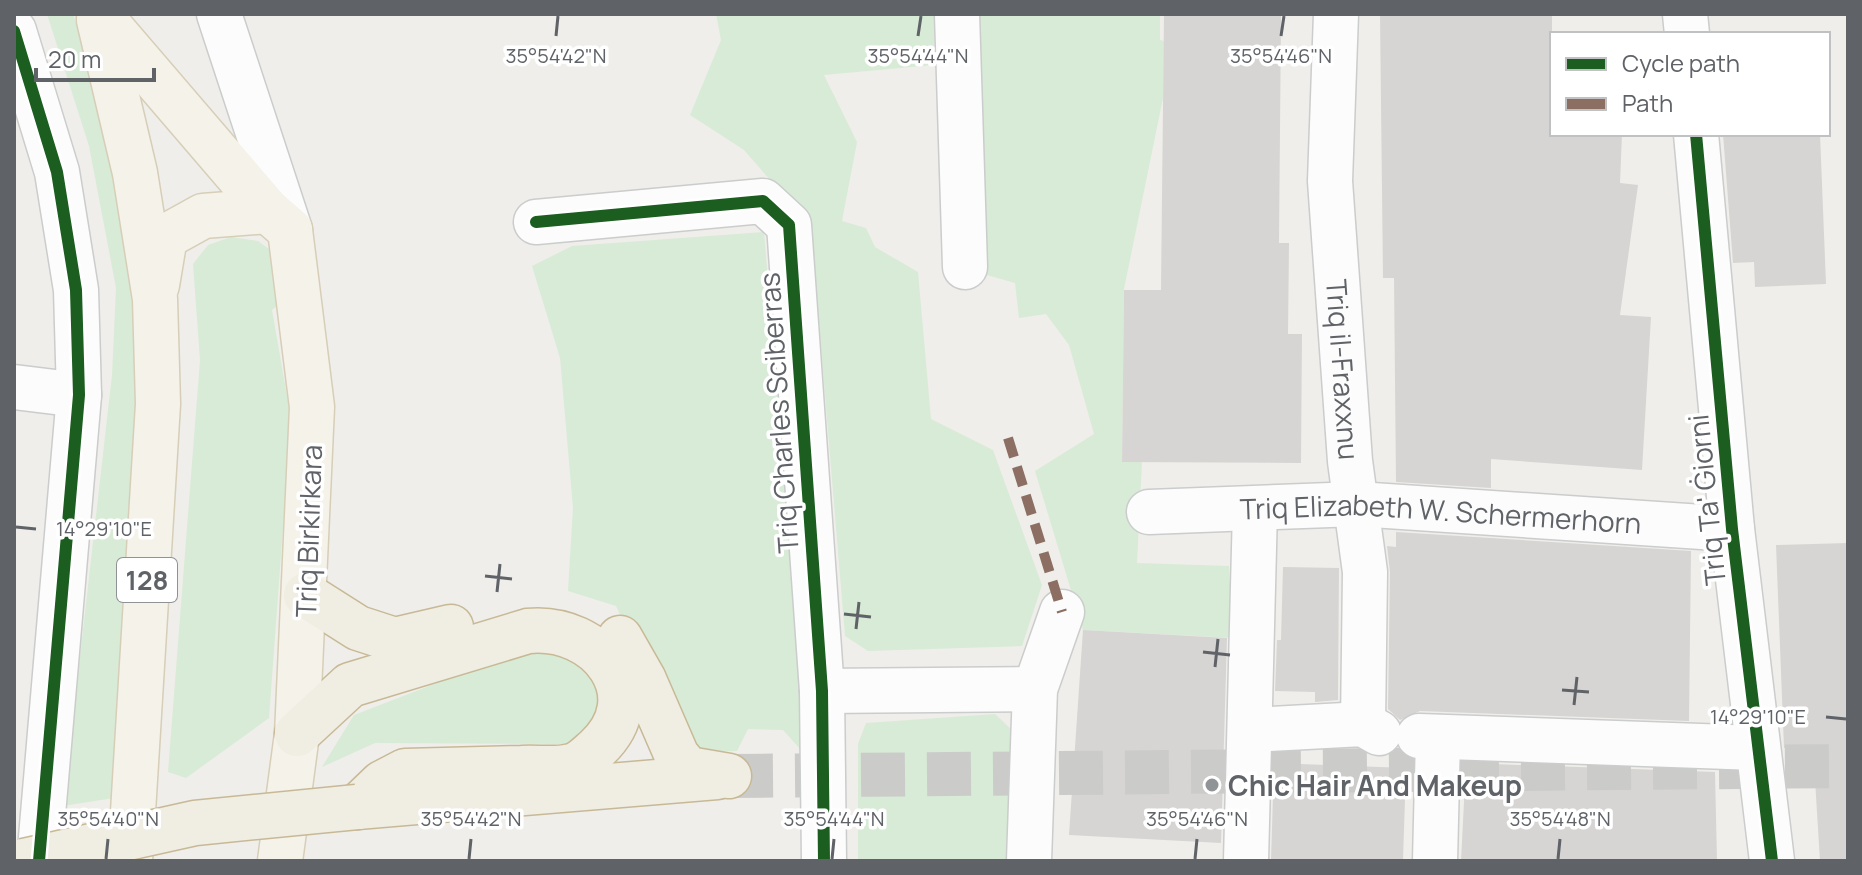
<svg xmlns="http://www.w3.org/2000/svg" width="1862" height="875" viewBox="0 0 1862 875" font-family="Manrope,sans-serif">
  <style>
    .green { fill: #d8ebd6 }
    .building { fill: #d6d5d3 }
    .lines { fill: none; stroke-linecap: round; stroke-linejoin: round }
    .highway-tunnel { stroke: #cbcbca; stroke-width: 44; stroke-dasharray: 44 22; stroke-linecap: butt }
    .minor-casing { stroke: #cbcccc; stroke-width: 47 }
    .major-casing { stroke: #d7ceb8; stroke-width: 47 }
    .highway-casing { stroke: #c8b996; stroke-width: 47 }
    .minor { stroke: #fdfcfc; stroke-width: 44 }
    .major { stroke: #f4f2e9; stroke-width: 44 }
    .highway { stroke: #f0ede3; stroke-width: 44 }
    .highway-bridge-casing { stroke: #c8b996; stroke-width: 47; stroke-linecap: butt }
    .highway-bridge { stroke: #f0ede3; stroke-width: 44 }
    .quiet { stroke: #8d6e63; stroke-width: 10; stroke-dasharray: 20 10; stroke-linecap: butt }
    .cycleway-casing { stroke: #fff; stroke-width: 17 }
    .cycleway { stroke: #1b5e20; stroke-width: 12 }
    .ticks { fill: none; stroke: #5f6368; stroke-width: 3 }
    .poi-dot { fill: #919496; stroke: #fff; stroke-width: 3 }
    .labels { text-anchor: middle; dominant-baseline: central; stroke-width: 7; stroke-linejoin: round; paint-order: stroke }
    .shield { fill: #fff; stroke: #8f9295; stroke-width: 2 }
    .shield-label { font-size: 26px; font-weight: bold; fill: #5f6368 }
    .street-label { font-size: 28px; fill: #5f6368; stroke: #fff }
    .poi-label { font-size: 28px; font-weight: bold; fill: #5f6368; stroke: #fff; text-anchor: start }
    .ticks-label { font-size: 20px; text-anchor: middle; fill: #5f6368; stroke: #fff; stroke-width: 7; stroke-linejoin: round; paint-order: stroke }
  </style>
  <rect width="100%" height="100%" fill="#efeeea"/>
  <!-- green -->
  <g class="green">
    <polygon points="47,14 73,14 117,143 142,290 120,797 63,806 112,375 116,288 89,146"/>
    <polygon points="716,14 936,14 933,65 824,75 857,142 842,221 866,228 875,247 918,272 931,419 993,450 1042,585 1022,646 868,651 845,636 811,227 744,150 690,115 721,40"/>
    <polygon points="968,14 1160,14 1160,40 1164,41 1163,98 1124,289 1122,461 1142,462 1137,563 1229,566 1233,638 1083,630 1035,471 1094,434 1069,345 1046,314 1019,318 1015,283 980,273"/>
    <polygon points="764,232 809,759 783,730 748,729 737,751 684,752 616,606 568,591 573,508 560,358 532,266 572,246"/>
    <polygon points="231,237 258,241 280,257 288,297 272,310 291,419 269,718 186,778 168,772 200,360 193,264 208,245"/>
    <polygon points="533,646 570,647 593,672 602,706 584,732 565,744 375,743 322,767 354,715"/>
    <polygon points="995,714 1016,734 1012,861 858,861 858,744 866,723"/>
  </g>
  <!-- building -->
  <g class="building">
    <polygon points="1164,14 1281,14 1279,243 1289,243 1288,334 1302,334 1301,463 1122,462 1124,290 1161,290"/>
    <polygon points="1380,14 1552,14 1552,134 1622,134 1620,183 1638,185 1620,315 1651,317 1642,470 1491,459 1491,488 1396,482 1394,278 1383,278"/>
    <polygon points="1723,134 1820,134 1826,284 1755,287 1754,262 1733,263"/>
    <polygon points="1396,532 1691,551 1689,721 1420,711 1400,720 1388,709 1390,572 1387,546 1396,547"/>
    <polygon points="1848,543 1848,861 1820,861 1813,747 1784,748 1776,545"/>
    <polygon points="1283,567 1339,568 1338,700 1315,702 1315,692 1275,691 1277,640 1281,640"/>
    <polygon points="1083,630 1227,638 1221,843 1069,835"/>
    <polygon points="1274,763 1406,768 1403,860 1271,861"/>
    <polygon points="1466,763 1715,772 1717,861 1461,861"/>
  </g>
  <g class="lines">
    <!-- highway-tunnel -->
    <polyline class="highway-tunnel" points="729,776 1848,766"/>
    <!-- minor casing -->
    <g class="minor-casing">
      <g id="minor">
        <polyline points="219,14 290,230"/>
        <polyline points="957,14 965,267"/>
        <path id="s1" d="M1336,14l-6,167 20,280 15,111 -2,152"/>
        <polyline points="1685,14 1687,34"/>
        <polyline points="14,31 57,172 76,290 79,395 39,861"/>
        <polyline points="1696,134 1732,529 1772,861"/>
        <polyline points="536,222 763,201 789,225 822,691 824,861"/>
        <polyline points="14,387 79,395"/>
        <path id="s2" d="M1149,512l208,-8 375,25"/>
        <polyline points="822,691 1035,689"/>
        <polyline points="1251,730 1363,724 1379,733"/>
        <polyline points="1419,736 1757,748"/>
        <polyline points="1029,861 1035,689 1062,612"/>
        <polyline points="1246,861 1255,509"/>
        <polyline points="1435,861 1438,737"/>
      </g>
    </g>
    <!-- major casing -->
    <g class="major-casing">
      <g id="major">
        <polyline points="99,14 268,211 290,230 312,407 297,734 280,861"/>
        <polyline points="99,20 135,173 155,299 158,404 130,861"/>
        <polyline points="157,285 165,237 203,216 268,211"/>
      </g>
    </g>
    <!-- highway casing -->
    <g class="highway-casing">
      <g id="highway">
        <polyline points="306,595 358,628 395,640 451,627"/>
        <polyline points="620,638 644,680 677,756 688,769 729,776"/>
        <path d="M297,734l53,-49 178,-54c71,-7 126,65 68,118 -7,6 -15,15 -25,17 -14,4 -34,1 -49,2 -39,1 -78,2 -117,3l-23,12 -25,24"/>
        <polyline points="357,807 717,777"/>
      </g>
    </g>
    <!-- minor -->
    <use href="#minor" class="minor"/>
    <!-- major -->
    <use href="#major" class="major"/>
    <!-- highway -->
    <use href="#highway" class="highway"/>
    <!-- highway-bridge casing -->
    <g class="highway-bridge-casing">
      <polyline id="highway-bridge" points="24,861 195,823 357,807"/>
    </g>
    <!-- highway-bridge -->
    <use href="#highway-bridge" class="highway-bridge"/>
    <!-- quiet -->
    <polyline class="quiet" points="1008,438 1062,612"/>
    <!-- cycleway casing -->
    <g class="cycleway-casing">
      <g id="cycleway">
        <polyline points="14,31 57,172 76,290 79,395 39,861"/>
        <polyline points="1696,134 1732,529 1772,861"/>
        <polyline points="536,222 763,201 789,225 822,691 824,861"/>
      </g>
    </g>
    <!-- cycleway -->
    <use href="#cycleway" class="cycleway"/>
  </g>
  <!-- ticks -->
  <path class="ticks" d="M556,36l2,-20M918,36l3,-20M1281,36l3,-20M16,527l20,2M485,576l27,3M497,592l3,-28M844,614l27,3M856,629l3,-27M1203,652l27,3M1215,667l3,-28M1562,690l27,2M1574,705l3,-28M1826,717l20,2M106,859l2,-20M469,859l2,-20M832,859l2,-20M1195,859l2,-20M1558,859l2,-20"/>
  <!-- markers -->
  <circle class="poi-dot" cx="1212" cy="785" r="8"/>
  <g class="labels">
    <!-- shield labels -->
    <rect class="shield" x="117" y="558" width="60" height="44" rx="6"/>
    <g class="shield-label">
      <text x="147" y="580">128</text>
    </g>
    <!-- street labels -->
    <g class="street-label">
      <text stroke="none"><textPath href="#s1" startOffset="356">Triq il-Fraxxnu</textPath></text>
      <text transform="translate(778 413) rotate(-94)">Triq Charles Sciberras</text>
      <text transform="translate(1706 500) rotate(-96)">Triq Ta' Ġiorni</text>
      <text stroke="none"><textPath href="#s2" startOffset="292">Triq Elizabeth W. Schermerhorn</textPath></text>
      <text transform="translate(308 531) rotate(-88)">Triq Birkirkara</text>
    </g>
    <!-- poi labels -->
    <g class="poi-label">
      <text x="1228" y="785">Chic Hair And Makeup</text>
    </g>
  </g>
  <g class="ticks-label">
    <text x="556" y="63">35°54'42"N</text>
    <text x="918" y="63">35°54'44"N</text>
    <text x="1281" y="63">35°54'46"N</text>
    <text x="104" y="536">14°29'10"E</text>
    <text x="1758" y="724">14°29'10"E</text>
    <text x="108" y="826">35°54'40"N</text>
    <text x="471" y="826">35°54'42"N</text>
    <text x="834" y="826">35°54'44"N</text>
    <text x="1197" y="826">35°54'46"N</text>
    <text x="1560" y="826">35°54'48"N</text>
  </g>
  <!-- border -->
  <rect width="1862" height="875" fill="none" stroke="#5f6368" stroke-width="32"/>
  <!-- legend -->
  <rect x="1550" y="32" width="280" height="104" fill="#ffffff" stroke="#bfc1c3" stroke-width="2"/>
  <rect x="1566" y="58" width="40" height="12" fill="#1b5e20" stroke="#bfc1c3" stroke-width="2"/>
  <text x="1622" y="72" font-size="24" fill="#5f6368">Cycle path</text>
  <rect x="1566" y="98" width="40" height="12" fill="#8d6e63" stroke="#bfc1c3" stroke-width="2"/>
  <text x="1622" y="112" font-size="24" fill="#5f6368">Path</text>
  <!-- scale -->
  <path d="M36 68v12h118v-12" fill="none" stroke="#5f6368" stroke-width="4"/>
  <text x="48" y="68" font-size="24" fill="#5f6368" stroke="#ffffff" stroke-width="6" paint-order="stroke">20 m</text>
</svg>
